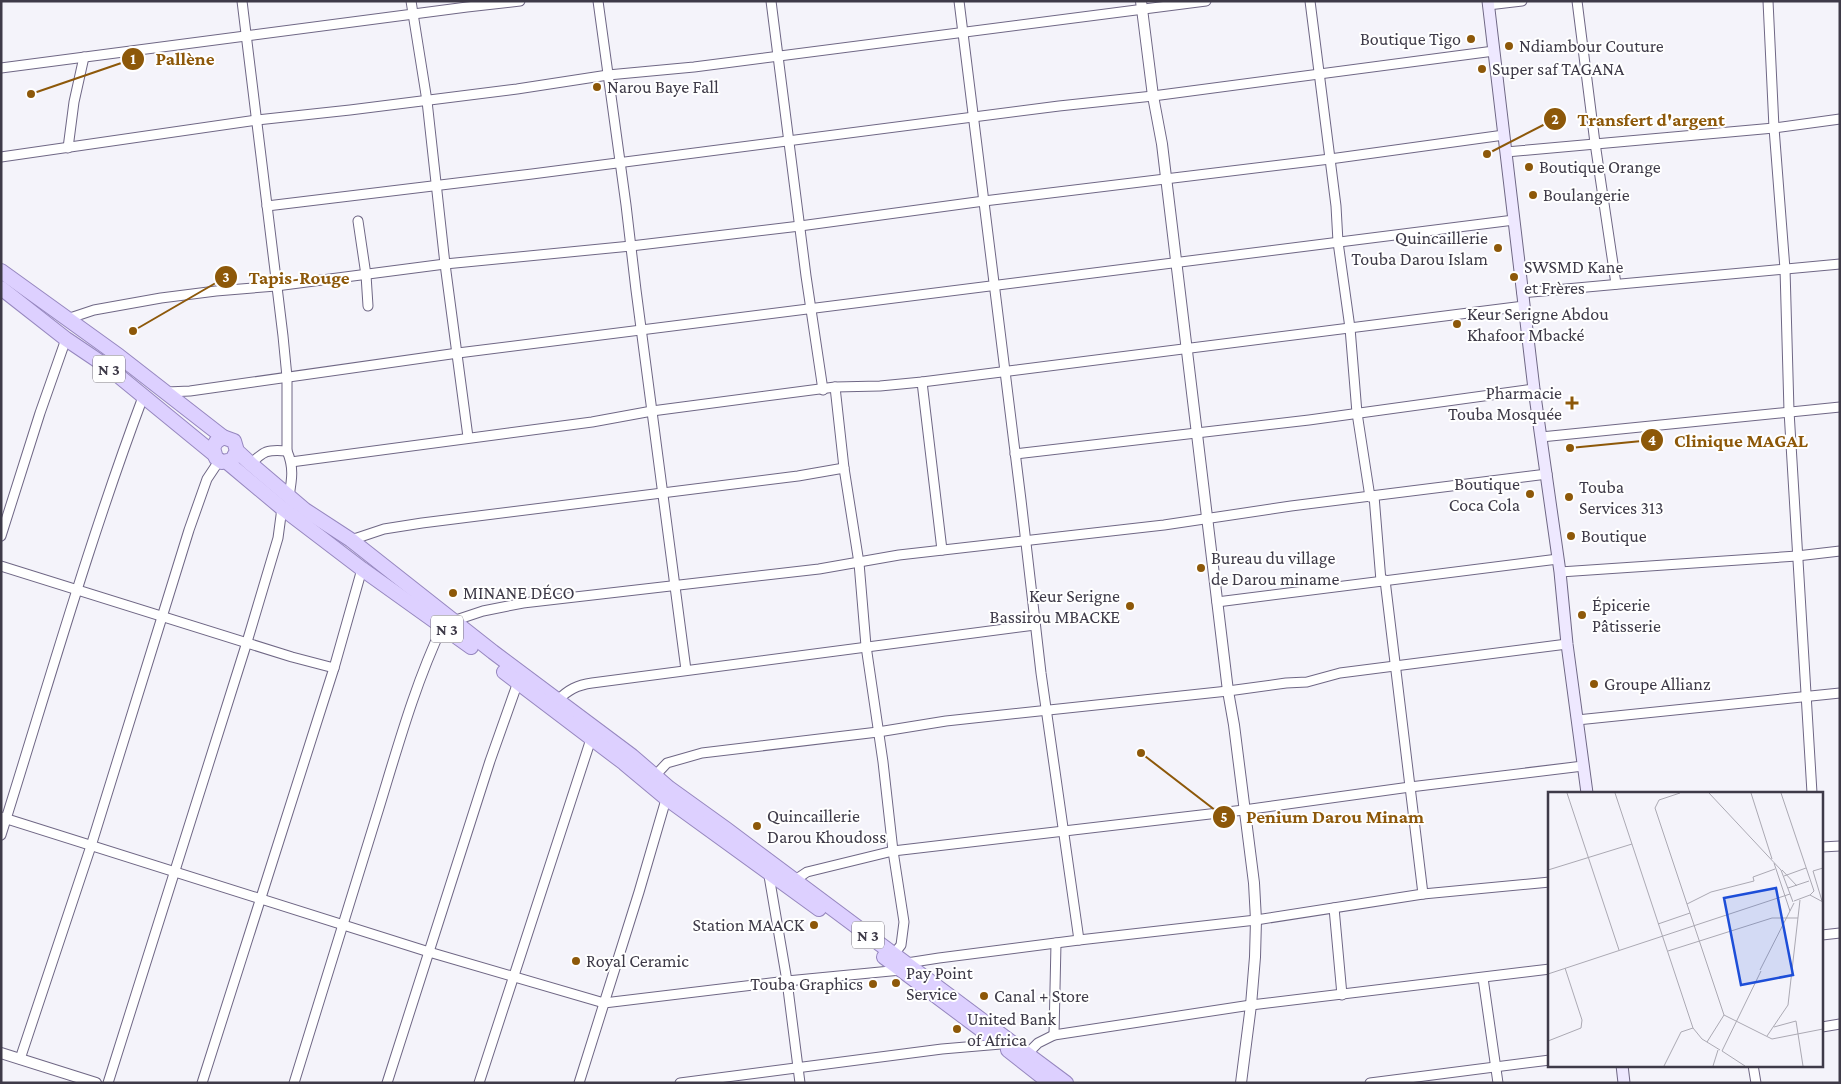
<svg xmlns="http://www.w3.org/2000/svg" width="1841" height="1084" viewBox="0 0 1841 1084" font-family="'Crimson Pro',serif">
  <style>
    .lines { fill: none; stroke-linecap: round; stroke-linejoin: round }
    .minor-casing { stroke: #6f6785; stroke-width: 11 }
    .tertiary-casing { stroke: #6f6785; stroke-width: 12 }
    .secondary-casing { stroke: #6f6785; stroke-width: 13 }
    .primary-casing { stroke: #9687bf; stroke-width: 16 }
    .minor { stroke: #fff; stroke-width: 9 }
    .tertiary { stroke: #fff; stroke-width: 10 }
    .secondary { stroke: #eee8ff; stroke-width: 11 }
    .primary { stroke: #ddd0ff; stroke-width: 14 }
    .poi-dot { fill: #8d5809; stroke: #fff; stroke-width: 2 }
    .labels { text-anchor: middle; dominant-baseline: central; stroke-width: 4; stroke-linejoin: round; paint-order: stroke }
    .shield { fill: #fff; stroke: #78757f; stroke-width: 1 }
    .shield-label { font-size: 16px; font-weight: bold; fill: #3e3a48 }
    .poi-label { font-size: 18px; fill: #3e3a48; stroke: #fff; text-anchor: start }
    .inset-road { fill: none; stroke: #aba9b3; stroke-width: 1 }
    .view { fill: #1d4ed8; fill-opacity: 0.15; stroke: #1d4ed8; stroke-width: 2.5 }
    .inset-edge { fill: none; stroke: #3e3a48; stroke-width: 2.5 }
    .leader { fill: none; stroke: #8d5809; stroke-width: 2 }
    .callout-dot { fill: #8d5809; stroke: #fff; stroke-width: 2 }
    .mark-label { font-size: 15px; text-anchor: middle; font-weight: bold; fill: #fff }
    .callout-label { font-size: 19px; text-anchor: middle; font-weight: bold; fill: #8d5809; stroke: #fff; stroke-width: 4; stroke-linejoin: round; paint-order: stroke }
  </style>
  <rect width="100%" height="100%" fill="#f4f3fa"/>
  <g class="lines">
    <!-- minor casing -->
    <g class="minor-casing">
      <g id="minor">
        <path d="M242,1l41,335 4,41v74c7,16 5,28 2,45"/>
        <polyline points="411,1 427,101 445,264 468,437"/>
        <polyline points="598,1 626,205 636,290 686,670"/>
        <polyline points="771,1 806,276 823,390"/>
        <polyline points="959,1 1021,500 1041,673 1079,940"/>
        <polyline points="1310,1 1336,206 1338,242 1350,328 1357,413 1370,497"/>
        <polyline points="1577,1 1595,143 1616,284"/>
        <polyline points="1768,1 1774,128 1785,269 1789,411 1812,793"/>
        <polyline points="1488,5 1522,1"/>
        <polyline points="1,68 467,7 520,1"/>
        <polyline points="68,148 74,102 84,57"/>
        <polyline points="1506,152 1774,128 1840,119"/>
        <polyline points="1,157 257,120 350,110 517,89 608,75 694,67 1206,1"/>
        <polyline points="267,206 532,174 1059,106 1153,96 1494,51"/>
        <polyline points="358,221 366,275 368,306"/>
        <polyline points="1522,293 1840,264"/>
        <polyline points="67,319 94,310 161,298 216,291 276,286 445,264 631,246 800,226 984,201 1330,159 1504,135"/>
        <polyline points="922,382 942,550"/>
        <polyline points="835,387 844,468 859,563 866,646 883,762 893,851 904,922 901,945 894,954"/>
        <polyline points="167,392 190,391 458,353 1514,220"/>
        <polyline points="1541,437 1840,407"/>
        <polyline points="1015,454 1309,420 1534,389"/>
        <polyline points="291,462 592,422 652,411 835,387 880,386 922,382 1524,306"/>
        <path d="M251,464c12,-13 17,-15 36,-13"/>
        <polyline points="1374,496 1381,581"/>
        <polyline points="1,536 40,413 66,339"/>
        <polyline points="351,540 384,529 422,523 798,476 844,468"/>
        <polyline points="1,566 292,657 334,668"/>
        <polyline points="1560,572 1797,556 1840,551"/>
        <polyline points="1385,580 1423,894"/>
        <polyline points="1217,602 1558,559"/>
        <polyline points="453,621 483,611 523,603 819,569 899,555 1164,525 1291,506 1547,474"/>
        <path d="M558,700c10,-10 19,-15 34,-17l443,-58"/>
        <polyline points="1577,720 1840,693"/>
        <polyline points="651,780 667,763 702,753 878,732 946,721 1228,691 1286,683 1307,682 1340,673 1567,644"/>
        <polyline points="1,817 429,952 604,1003 787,981 901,970"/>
        <path d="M1,835c46,-146 88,-294 142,-438"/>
        <polyline points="1822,847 1840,846"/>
        <polyline points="768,870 787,981 800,1083"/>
        <polyline points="795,880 807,872 893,851 1244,810 1410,787 1583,766"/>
        <polyline points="1334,908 1342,995"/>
        <polyline points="1822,935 1840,933"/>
        <polyline points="907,963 939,958 1079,940 1256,920 1423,894 1550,882"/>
        <polyline points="1483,978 1498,1083"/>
        <polyline points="1822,1027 1840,1024"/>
        <polyline points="1054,1035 1056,943"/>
        <polyline points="1028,1053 1038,1043 1054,1035 1251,1005 1550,969"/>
        <polyline points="20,1059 91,846 189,530 207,479 219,461"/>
        <polyline points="1753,1065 1756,1083"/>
        <polyline points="108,1083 247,642 278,538 282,508"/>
        <polyline points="202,1083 334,668 362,569"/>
        <path d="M294,1083c28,-92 56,-184 85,-275 19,-62 36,-124 64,-183"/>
        <polyline points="387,1083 490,761 518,682"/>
        <polyline points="479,1083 591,739"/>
        <polyline points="579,1083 639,892 667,796"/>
        <polyline points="680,1083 942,1049 1001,1044"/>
        <polyline points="1370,1083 1550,1060"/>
      </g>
    </g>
    <!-- tertiary casing -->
    <g class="tertiary-casing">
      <g id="tertiary">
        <polyline points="1141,1 1153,96 1162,144 1228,691 1234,725 1254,883 1256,920 1255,957 1251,1005 1241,1083"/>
        <polyline points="1,1053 96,1083"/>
      </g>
    </g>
    <!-- secondary casing -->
    <g class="secondary-casing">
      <g id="secondary">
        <polyline points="1488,1 1534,389 1560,572 1567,644 1587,793"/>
        <polyline points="1622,1065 1624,1083"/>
      </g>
    </g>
    <!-- primary casing -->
    <g class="primary-casing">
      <g id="primary">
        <polyline points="1,271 119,356 223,437"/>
        <polyline points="1,288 66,339 109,368 214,454"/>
        <polyline points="237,451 232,460 222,462 216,458 213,448 216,442 223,437 234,441 237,451 251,464 305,510 351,540 493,652 632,756 669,788 726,829 1066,1083"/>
        <polyline points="227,462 282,508 362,569 471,647"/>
        <polyline points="504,672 624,763 666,798 819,909"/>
        <polyline points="884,957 991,1037"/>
        <polyline points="1008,1050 1050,1083"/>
      </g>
    </g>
    <!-- minor -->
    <use href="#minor" class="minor"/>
    <!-- tertiary -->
    <use href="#tertiary" class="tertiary"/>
    <!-- secondary -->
    <use href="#secondary" class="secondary"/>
    <!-- primary -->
    <use href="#primary" class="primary"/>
  </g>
  <!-- markers -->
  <g class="poi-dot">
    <circle cx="1471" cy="39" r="5"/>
    <circle cx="1509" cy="46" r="5"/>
    <circle cx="1482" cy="69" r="5"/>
    <circle cx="597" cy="87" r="5"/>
    <circle cx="1529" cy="167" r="5"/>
    <circle cx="1533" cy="195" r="5"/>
    <circle cx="1498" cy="248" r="5"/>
    <circle cx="1514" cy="277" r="5"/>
    <circle cx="1457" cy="324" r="5"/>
    <path d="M1569.5 395.5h5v5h5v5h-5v5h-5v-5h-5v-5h5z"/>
    <circle cx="1530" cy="494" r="5"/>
    <circle cx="1569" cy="497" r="5"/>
    <circle cx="1571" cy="536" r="5"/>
    <circle cx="1201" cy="568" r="5"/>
    <circle cx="453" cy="593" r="5"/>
    <circle cx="1130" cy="606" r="5"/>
    <circle cx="1582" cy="615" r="5"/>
    <circle cx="1594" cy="684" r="5"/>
    <circle cx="757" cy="826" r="5"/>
    <circle cx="814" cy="925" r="5"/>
    <circle cx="576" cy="961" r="5"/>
    <circle cx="896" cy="983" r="5"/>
    <circle cx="873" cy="984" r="5"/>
    <circle cx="984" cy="996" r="5"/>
    <circle cx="957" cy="1029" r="5"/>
  </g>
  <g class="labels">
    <!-- shield labels -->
    <g class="shield">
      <rect x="93" y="355.5" width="32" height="27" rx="4"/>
      <rect x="431" y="615.5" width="32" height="27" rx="4"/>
      <rect x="852" y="921.5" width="32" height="27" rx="4"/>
    </g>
    <g class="shield-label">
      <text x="109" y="369">N 3</text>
      <text x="447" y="629">N 3</text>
      <text x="868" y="935">N 3</text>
    </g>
    <!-- poi labels -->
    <g class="poi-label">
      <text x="1461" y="39" text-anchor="end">Boutique Tigo</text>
      <text x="1519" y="46">Ndiambour Couture</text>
      <text x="1492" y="69">Super saf TAGANA</text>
      <text x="607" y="87">Narou Baye Fall</text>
      <text x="1539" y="167">Boutique Orange</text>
      <text x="1543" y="195">Boulangerie</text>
      <text x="1488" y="238" text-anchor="end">Quincaillerie<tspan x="1488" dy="21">Touba Darou Islam</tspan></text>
      <text x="1524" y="267">SWSMD Kane<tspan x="1524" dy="21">et Frères</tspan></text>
      <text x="1467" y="314">Keur Serigne Abdou<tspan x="1467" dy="21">Khafoor Mbacké</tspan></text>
      <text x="1562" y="393" text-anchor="end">Pharmacie<tspan x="1562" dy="21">Touba Mosquée</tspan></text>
      <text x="1520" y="484" text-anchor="end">Boutique<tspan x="1520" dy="21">Coca Cola</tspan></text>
      <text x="1579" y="487">Touba<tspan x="1579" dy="21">Services 313</tspan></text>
      <text x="1581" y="536">Boutique</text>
      <text x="1211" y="558">Bureau du village<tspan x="1211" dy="21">de Darou miname</tspan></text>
      <text x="463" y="593">MINANE DÉCO</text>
      <text x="1120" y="596" text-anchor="end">Keur Serigne<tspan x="1120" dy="21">Bassirou MBACKE</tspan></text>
      <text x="1592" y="605">Épicerie<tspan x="1592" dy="21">Pâtisserie</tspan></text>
      <text x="1604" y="684">Groupe Allianz</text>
      <text x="767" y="816">Quincaillerie<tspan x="767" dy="21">Darou Khoudoss</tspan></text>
      <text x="804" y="925" text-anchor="end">Station MAACK</text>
      <text x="586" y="961">Royal Ceramic</text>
      <text x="906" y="973">Pay Point<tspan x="906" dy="21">Service</tspan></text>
      <text x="863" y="984" text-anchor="end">Touba Graphics</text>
      <text x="994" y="996">Canal + Store</text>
      <text x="967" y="1019">United Bank<tspan x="967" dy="21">of Africa</tspan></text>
    </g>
  </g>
  <!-- overview -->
  <g transform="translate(1548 792)">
    <rect width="275" height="275" fill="#f4f3fa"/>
    <path class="inset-road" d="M19,1l52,157M67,1l78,235 9,11 18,11M132,1l-21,7 -4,8 69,207 48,24 51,-10M161,1l72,77 12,32M203,1l21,66M233,1l33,98 -4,4M226,71l16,48M0,78l84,-26M234,78l15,16M236,84l22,-8M240,96l21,-7M246,109l16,-6 13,7M274,109l-9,-30 10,-3M139,112l24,-12 43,-11 -1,-4 22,-8M110,132l32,-11M120,159l104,-33h26M212,178l34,-67M0,182l242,-80M226,235l22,-6 7,45M219,244l21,-31 12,-105M0,249l33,-13 1,-8 -17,-52M159,250l17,-27M174,259l39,-80M174,259l23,15M116,274l17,-34 12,-4M165,274l5,-16"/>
    <path class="view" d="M228,96l17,87 -52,10 -17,-87z"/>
    <rect width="275" height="275" class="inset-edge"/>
  </g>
  <!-- callouts -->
  <path class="leader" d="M31 94L133 59M1487 154L1555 119M133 331L226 277M1570 448L1652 440M1141 753L1224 817"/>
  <g class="callout-dot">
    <circle cx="31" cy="94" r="5"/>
    <circle cx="1487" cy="154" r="5"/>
    <circle cx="133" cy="331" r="5"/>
    <circle cx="1570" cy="448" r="5"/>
    <circle cx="1141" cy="753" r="5"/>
    <circle cx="133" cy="59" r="12"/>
    <circle cx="1555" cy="119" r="12"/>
    <circle cx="226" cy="277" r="12"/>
    <circle cx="1652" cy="440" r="12"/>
    <circle cx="1224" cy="817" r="12"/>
  </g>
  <g class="mark-label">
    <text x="133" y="64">1</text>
    <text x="1555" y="124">2</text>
    <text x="226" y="282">3</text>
    <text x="1652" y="445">4</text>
    <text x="1224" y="822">5</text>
  </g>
  <g class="callout-label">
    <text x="185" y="65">Pallène</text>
    <text x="1651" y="126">Transfert d'argent</text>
    <text x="299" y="284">Tapis-Rouge</text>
    <text x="1741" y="447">Clinique MAGAL</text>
    <text x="1335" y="823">Penium Darou Minam</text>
  </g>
  <!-- border -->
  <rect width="1841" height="1084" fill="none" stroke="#3e3a48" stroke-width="5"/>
</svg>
